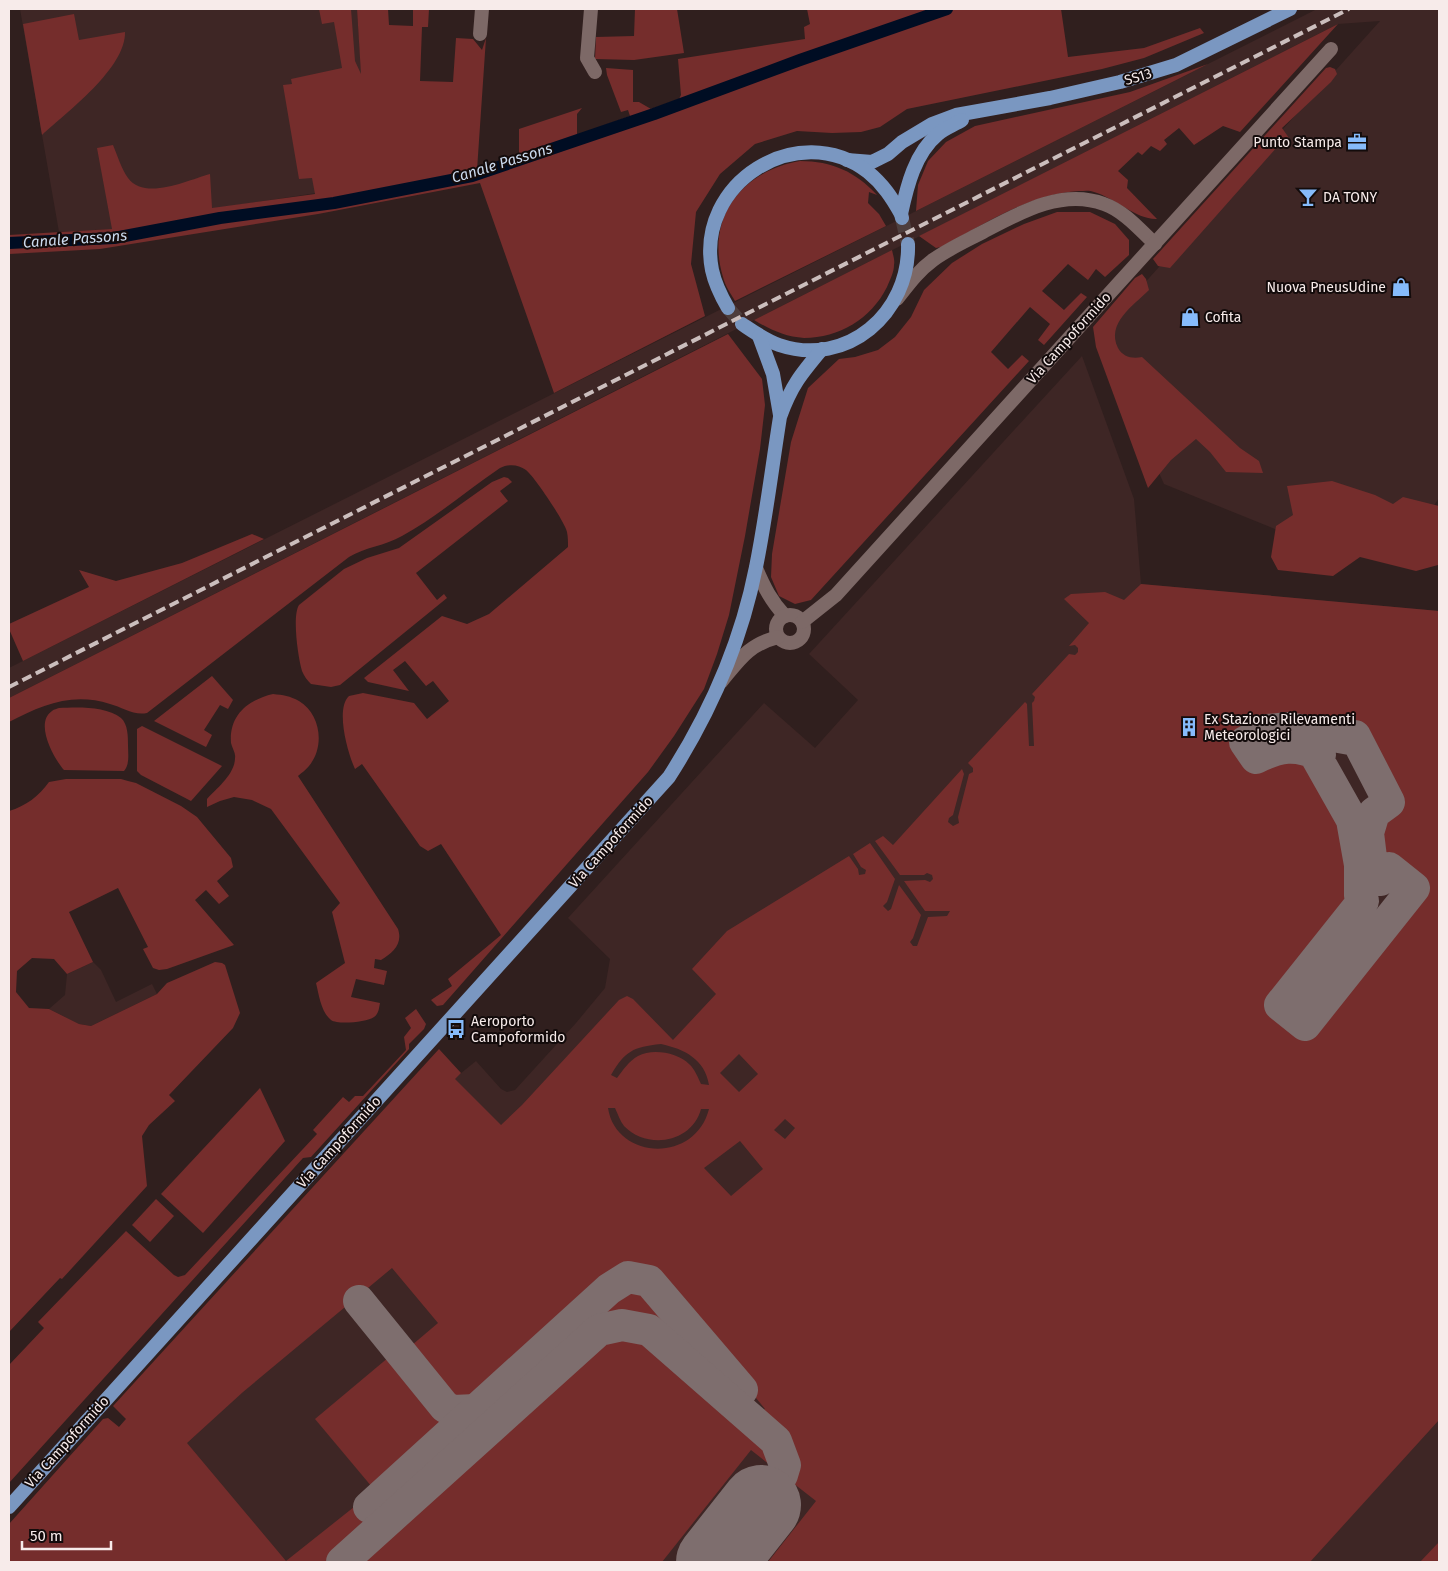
<svg xmlns="http://www.w3.org/2000/svg" width="1448" height="1571" viewBox="0 0 1448 1571" font-family="'Fira Sans',sans-serif">
  <style>
    .built { fill: #3e2625 }
    .green { fill: #752d2c; fill-rule: evenodd }
    .lines { fill: none; stroke-linecap: round; stroke-linejoin: round }
    .canal { stroke: #000d23; stroke-width: 12 }
    .taxiway { stroke: #7e6e6e; stroke-width: 32 }
    .runway { stroke: #7e6e6e; stroke-width: 80 }
    .primary-tunnel { stroke: #4e3e3d; stroke-width: 14; stroke-dasharray: 14 7; stroke-linecap: butt }
    .minor { stroke: #7d6967; stroke-width: 14 }
    .primary { stroke: #7a97c1; stroke-width: 14 }
    .rail { stroke: #cbbebd; stroke-width: 4; stroke-dasharray: 10 5; stroke-linecap: butt }
    .labels { text-anchor: middle; dominant-baseline: central; stroke-width: 4; stroke-linejoin: round; paint-order: stroke }
    .street-label { font-size: 14px; fill: #f7ebea; stroke: #130b0b }
    .poi-label { font-size: 14px; fill: #f7ebea; stroke: #130b0b; text-anchor: start }
    .water-label { font-size: 15px; font-style: italic; fill: #cbdaee; stroke: #130b0b }
  </style>
  <rect width="100%" height="100%" fill="#301f1e"/>
  <!-- built -->
  <g class="built">
    <polygon points="20,9 357,9 369,185 211,209 113,229 59,232"/>
    <polygon points="1317,9 1439,9 1439,498 1424,520 1297,538 1164,484 1097,336 1380,21 1338,24 9,698 9,668"/>
    <polygon points="1082,356 1134,499 1141,584 1439,611 1439,1562 9,1562 9,1549 126,1419 455,1078 476,1061 501,1089 507,1092 515,1090 576,1023 605,988 610,959 568,918 764,703 815,748 858,700 809,654"/>
    <polygon points="93,962 101,970 116,1002 152,984 157,994 91,1026 79,1024 49,1009 65,995 67,974"/>
  </g>
  <!-- green -->
  <g class="green">
    <path d="M319,9h32l4,52 6,13 -4,-65h31l1,16 24,1v-17h16l-1,18h-6l-2,54 33,1 3,-44 17,1 9,11 4,-12 -9,132 42,-14v-27l63,-21 -5,6v21l53,-19 -2,-6 -7,2 -14,-37 -1,-7 27,2v32h6l12,7 28,-10 2,-4 -3,-36 127,-20 -1,-12 6,-3 -3,-15h254l7,48 76,-9 56,-20 4,5 -60,25 -42,11 -195,40 -27,18 -19,5 -29,1 -35,-2 -42,13 -35,30 -24,38 -5,52 14,52 -151,77 -74,-210 -162,31 -218,35 -91,5v-19l103,-6 -15,-81 16,-3c5,12 8,23 15,33 17,23 60,2 82,-4l2,34 103,-14 -3,-16 -13,1 -16,-94 9,-1 -1,-5 51,-11 -8,-46 -12,2z"/>
    <polygon points="635,9 677,9 684,53 634,60 595,59 596,37 634,36"/>
    <path d="M74,14l5,26 46,-8c1,36 -58,80 -83,103l-19,-111z"/>
    <path d="M1338,24l-98,108 -17,-6 -29,19 -15,-17 -15,12 3,4 -7,7 -9,-5 -9,9 -4,-3 -20,19 10,9 -1,8 30,31c-20,1 -42,-21 -63,-27 -4,-2 -10,-1 -15,-1 -50,3 -94,33 -138,56l-5,1 -17,-12z"/>
    <polygon points="1208,64 916,211 918,185 928,161 946,142 975,126 1130,92"/>
    <polygon points="1330,67 1335,69 1337,74 1331,82 1282,128 1289,138 1278,146 1170,268 1158,266 1153,259 1326,68"/>
    <path d="M800,161c32,0 56,11 77,34l-8,-3 -1,11 11,11 7,12 -151,75c-4,-7 -10,-15 -12,-24 -18,-59 19,-106 77,-116z"/>
    <polygon points="1057,212 1090,212 1115,224 1129,240 1129,255 1105,277 1096,269 1088,280 1068,264 1042,291 1064,310 1081,293 1087,297 1044,345 1038,340 1050,324 1030,307 991,352 1008,369 1022,355 1029,361 811,600 795,604 779,596 771,577 772,554 791,442 808,388 839,359 855,357 878,350 895,337 911,317 924,290 952,263 982,244 1024,224"/>
    <path d="M892,250c1,5 3,10 2,15 0,7 -4,15 -7,22 -16,32 -48,51 -83,51 -19,-1 -35,-9 -50,-18z"/>
    <path d="M1142,274l4,5 3,11c-16,16 -43,33 -31,58 5,9 14,11 24,9l98,91 19,13 4,12 -37,-1 -16,-20 -14,-13 -25,21 -23,28 -52,-141 -3,-20 42,-49z"/>
    <path d="M728,334l34,45 3,26 -5,44 -15,87 -16,79 -12,39 -13,35 -30,47 -26,36 -205,233 -6,1 -6,-6 21,-14 -4,-7 53,-44 -60,-91 -13,7 -8,-5 -58,-82 -7,5c-7,-15 -20,-60 -6,-73l14,-3 51,10 13,16 22,-18 -16,-20 -7,5 -21,-25 -12,9 16,21 -41,-9 -4,-4 78,-62 25,8 22,-10 79,-67c0,-5 0,-10 -1,-15 -2,-10 -33,-56 -41,-62 -8,-6 -18,-6 -26,-2 -33,22 -63,49 -98,68 -17,10 -37,11 -53,21l-202,156c-13,3 -25,-6 -37,-9 -38,-12 -68,1 -101,18v-24z"/>
    <path d="M504,477l4,1 4,4 -12,9 8,10 -92,72 21,27 7,-6 3,4 -107,87 -9,2 -20,-3c-4,-4 -7,-8 -9,-13 -4,-14 -10,-55 -3,-66l45,-36 23,-11 32,-10 93,-66z"/>
    <polygon points="1332,481 1375,495 1393,504 1403,497 1439,506 1438,565 1416,571 1360,557 1333,576 1278,570 1271,557 1276,526 1293,515 1287,486"/>
    <polygon points="252,534 264,539 23,661 9,629 9,624 89,587 79,570 116,581 182,563"/>
    <path d="M1141,584l298,27v809l-129,142h-542l48,-61 -65,-51 -89,112h-653v-38l94,-105 5,-1 11,9 7,-8 -13,-13 326,-357 22,24 -6,6 46,46 21,-20 97,-105 8,-4 6,3 40,41 43,-46 -24,-25 35,-38 122,-75 9,13 1,6 6,-1 1,-4 -5,-3 -8,-13 17,-11 25,36 -8,23 -4,4 5,5 3,-2 8,-24 22,30 -8,23 -3,4 3,4h4l11,-29 19,-1 3,-5h-25l-21,-30 21,-1 5,2 3,-3 -1,-4 -5,-2 -3,2h-24l-25,-34 8,-5 10,9 69,-76 2,5 -11,41 -4,3 -1,4 5,4 6,-3 -1,-6 11,-43 4,-2v-4l-5,-5 57,-61 2,2 2,42h5l-2,-43 2,-2 1,-4 -3,-3 37,-40 6,1 3,-3v-4l-3,-3 -6,1 20,-23 -25,-24 7,-5 34,-2 19,8zM1289,728l61,11 6,-3 33,65 -15,12 -6,20 5,41 7,6 9,-11 25,19 -109,137 -25,-20 83,-104 -3,-5v-31l-8,-45 -35,-62 3,-3c-25,-11 -39,-9 -64,3l-11,-16 22,-12zM661,1044c23,5 44,15 48,41l-8,-1c-3,-6 -6,-15 -12,-20 -11,-11 -36,-16 -51,-8 -9,5 -15,14 -21,22l-6,-3c14,-24 22,-28 50,-31zM739,1054l19,20 -19,18 -19,-19zM608,1108h7c3,6 5,13 9,18 23,24 68,17 77,-17h8c-14,55 -93,51 -101,-1zM785,1119l10,9 -10,11 -11,-9zM740,1141l23,28 -32,27 -27,-28zM392,1268l46,55 -33,28 48,58 7,1 11,-4 152,-138 30,4 112,137 -11,5 -103,-121 -15,-7 -17,7 -250,222 -10,-12 -73,58 -99,-118 56,-51z"/>
    <polygon points="212,676 233,700 228,709 220,705 204,730 212,735 206,747 154,721"/>
    <path d="M273,694c10,1 17,2 26,7 22,13 26,46 10,65 -3,4 -8,7 -11,10l100,153c5,15 -5,24 -17,31l-6,-1 -1,9 13,3 -3,14 -28,-6 -5,18 29,6c-1,4 -1,11 -6,14 -7,5 -36,8 -43,3 -10,-8 -12,-25 -15,-37l29,-20 -13,-51 8,-9 -69,-94 -19,-9 -18,-3 -14,4 -13,6v-8c10,-11 28,-25 28,-41 1,-5 -3,-10 -4,-15 -2,-28 17,-43 42,-49z"/>
    <path d="M59,708c19,-1 47,-2 62,10 7,6 7,19 7,27 0,9 2,19 -4,26l-60,-1c-10,-11 -30,-47 -12,-59 2,-2 5,-2 7,-3z"/>
    <polygon points="142,726 222,766 191,801 141,775 137,771 137,729"/>
    <path d="M66,779h55l7,2 8,2 45,23 16,11 34,41 2,9 -16,14 12,15 -10,8 -13,-14 -11,10 39,45 -67,24 -8,1 -6,-2 -10,-19 5,-2 -30,-59 -49,24 24,50 -26,12 -13,-15 -22,-1 -15,13 -1,21 13,16 20,1 30,15 12,2 66,-32 10,-11 7,-3 41,-18 7,1 3,2 15,48 -7,15 -64,67 6,6 -26,24 -7,11 5,50 -85,93 -2,-1 -51,54v-521c17,-5 30,-15 40,-29z"/>
    <polygon points="416,1009 426,1024 424,1029 409,1044 409,1049 311,1157 303,1158 9,1483 9,1365 44,1328 38,1322 126,1231 174,1275 178,1277 185,1275 317,1134 313,1130 343,1097 349,1102 355,1096 363,1096 406,1050 404,1037 411,1028 405,1018"/>
    <polygon points="260,1088 285,1141 203,1233 161,1194"/>
    <polygon points="156,1199 174,1216 150,1242 132,1225"/>
    <polygon points="395,1352 449,1417 449,1425 436,1440 381,1486 372,1487 315,1419"/>
    <polygon points="1439,1542 1439,1562 1420,1562"/>
  </g>
  <g class="lines">
    <!-- canal -->
    <polyline class="canal" points="9,243 114,238 220,218 334,203 472,176 654,114 800,60 947,9"/>
    <!-- taxiway -->
    <g class="taxiway">
      <path d="M1289,728l61,11 5,-3 34,66 -15,11 -6,20 5,41 7,6 9,-12 25,20 -109,137 -25,-20 83,-104 -3,-5v-31l-8,-45 -35,-62 3,-3c-25,-11 -40,-9 -64,3l-11,-16 22,-12z"/>
      <polyline points="359,1301 445,1407 453,1411 476,1410"/>
      <polyline points="369,1507 609,1289 628,1277 649,1281 742,1390"/>
      <polyline points="342,1562 599,1330 622,1325 649,1330 776,1441 785,1465 782,1475 761,1505"/>
    </g>
    <!-- runway -->
    <polyline class="runway" points="716,1562 761,1505"/>
    <!-- primary-tunnel -->
    <g class="primary-tunnel">
      <polyline points="902,218 908,244"/>
      <polyline points="728,308 742,324"/>
    </g>
    <!-- minor -->
    <g class="minor">
      <polyline points="591,9 587,58 595,72"/>
      <polyline points="480,34 482,9"/>
      <path d="M897,299c11,-14 21,-28 36,-39 15,-11 33,-19 50,-28 36,-19 79,-44 121,-28 20,7 36,26 51,40"/>
      <path d="M756,568c8,19 15,33 29,48"/>
      <circle cx="790" cy="629" r="14"/>
      <polyline points="802,622 836,595 1331,49"/>
      <path d="M721,682c19,-23 27,-37 57,-45"/>
    </g>
    <!-- primary -->
    <g class="primary">
      <polyline points="847,160 872,162 888,154 902,142 932,124 956,115 1050,98 1120,82 1176,65 1290,9"/>
      <path d="M901,214c6,-28 14,-61 37,-80 7,-6 16,-9 24,-14"/>
      <path d="M728,308c-7,-12 -13,-24 -16,-38 -17,-87 86,-152 156,-98 15,12 24,26 33,42l1,4"/>
      <path d="M742,324c12,8 23,16 37,21 68,23 131,-32 129,-101"/>
      <polyline points="759,336 773,374 780,415"/>
      <path d="M9,1507l660,-730c41,-64 72,-134 87,-210 10,-49 16,-100 24,-150 11,-31 21,-43 42,-68"/>
    </g>
    <!-- rail -->
    <polyline class="rail" points="9,687 1349,9"/>
  </g>
  <!-- icons -->
  <defs>
    <g id="office-bare" transform="scale(1.5)"><path d="M-6-3h4V-5.5h4V-3h4V5H-6ZM-1-4.5V-3h2v-1.5ZM-6 0V1H6V0Z" fill="#86bbfb" stroke="#130b0b" stroke-width="2.5" paint-order="stroke"/></g>
    <g id="bar-bare" transform="scale(1.5)"><path d="M-6-5H6L.8 .8V4.5H3.5V6h-7V4.5H-.8V.8Z" fill="#86bbfb" stroke="#130b0b" stroke-width="2.5" paint-order="stroke"/></g>
    <g id="shop-bare" transform="scale(1.5)"><path d="M-5-2.5h2.3a2.7 3.5 0 0 1 5.4 0H5L5.5 6h-11ZM-1.5-2.5h3a1.5 2.3 0 0 0-3 0Z" fill="#86bbfb" stroke="#130b0b" stroke-width="2.5" paint-order="stroke"/></g>
    <g id="building-bare" transform="scale(1.5)"><path d="M-4-6H4V6H1V3H-1V6H-4ZM-2.5-4.3h1.7v1.8h-1.7ZM.8-4.3h1.7v1.8H.8ZM-2.5-1h1.7V.8h-1.7ZM.8-1h1.7V.8H.8Z" fill="#86bbfb" stroke="#130b0b" stroke-width="2.5" paint-order="stroke"/></g>
    <g id="bus-bare" transform="scale(1.5)"><path d="M-5-6H5V4H4V6H2V4H-2V6H-4V4H-5ZM-3.5-4V0h7V-4ZM-3.5 1.2v1.5H-2V1.2ZM2 1.2v1.5H3.5V1.2Z" fill="#86bbfb" stroke="#130b0b" stroke-width="2.5" paint-order="stroke"/></g>
  </defs>
  <g fill-rule="evenodd">
    <use href="#office-bare" x="1357" y="142"/>
    <use href="#bar-bare" x="1308" y="197"/>
    <use href="#shop-bare" x="1401" y="287"/>
    <use href="#shop-bare" x="1190" y="317"/>
    <use href="#building-bare" x="1189" y="727"/>
    <use href="#bus-bare" x="456" y="1029"/>
  </g>
  <g class="labels">
    <!-- street labels -->
    <g class="street-label">
      <text transform="translate(1138 77) rotate(-17)">SS13</text>
      <text transform="translate(1069 338) rotate(-48)">Via Campoformido</text>
      <text transform="translate(611 842) rotate(-48)">Via Campoformido</text>
      <text transform="translate(339 1142) rotate(-48)">Via Campoformido</text>
      <text transform="translate(67 1442) rotate(-48)">Via Campoformido</text>
    </g>
    <!-- poi labels -->
    <g class="poi-label">
      <text x="1342" y="142" text-anchor="end">Punto Stampa</text>
      <text x="1323" y="197">DA TONY</text>
      <text x="1386" y="287" text-anchor="end">Nuova PneusUdine</text>
      <text x="1205" y="317">Cofita</text>
      <text x="1204" y="719">Ex Stazione Rilevamenti<tspan x="1204" dy="16">Meteorologici</tspan></text>
      <text x="471" y="1021">Aeroporto<tspan x="471" dy="16">Campoformido</tspan></text>
    </g>
    <!-- water labels -->
    <g class="water-label">
      <text transform="translate(502 163) rotate(-17)">Canale Passons</text>
      <text transform="translate(75 239) rotate(-4)">Canale Passons</text>
    </g>
  </g>
  <!-- border -->
  <rect width="1448" height="1571" fill="none" stroke="#f7ebea" stroke-width="20"/>
  <!-- scale -->
  <path d="M22 1541v8h89v-8" fill="none" stroke="#f7ebea" stroke-width="2.5"/>
  <text x="30" y="1541" font-size="15" fill="#f7ebea" stroke="#130b0b" stroke-width="4" paint-order="stroke">50 m</text>
</svg>
